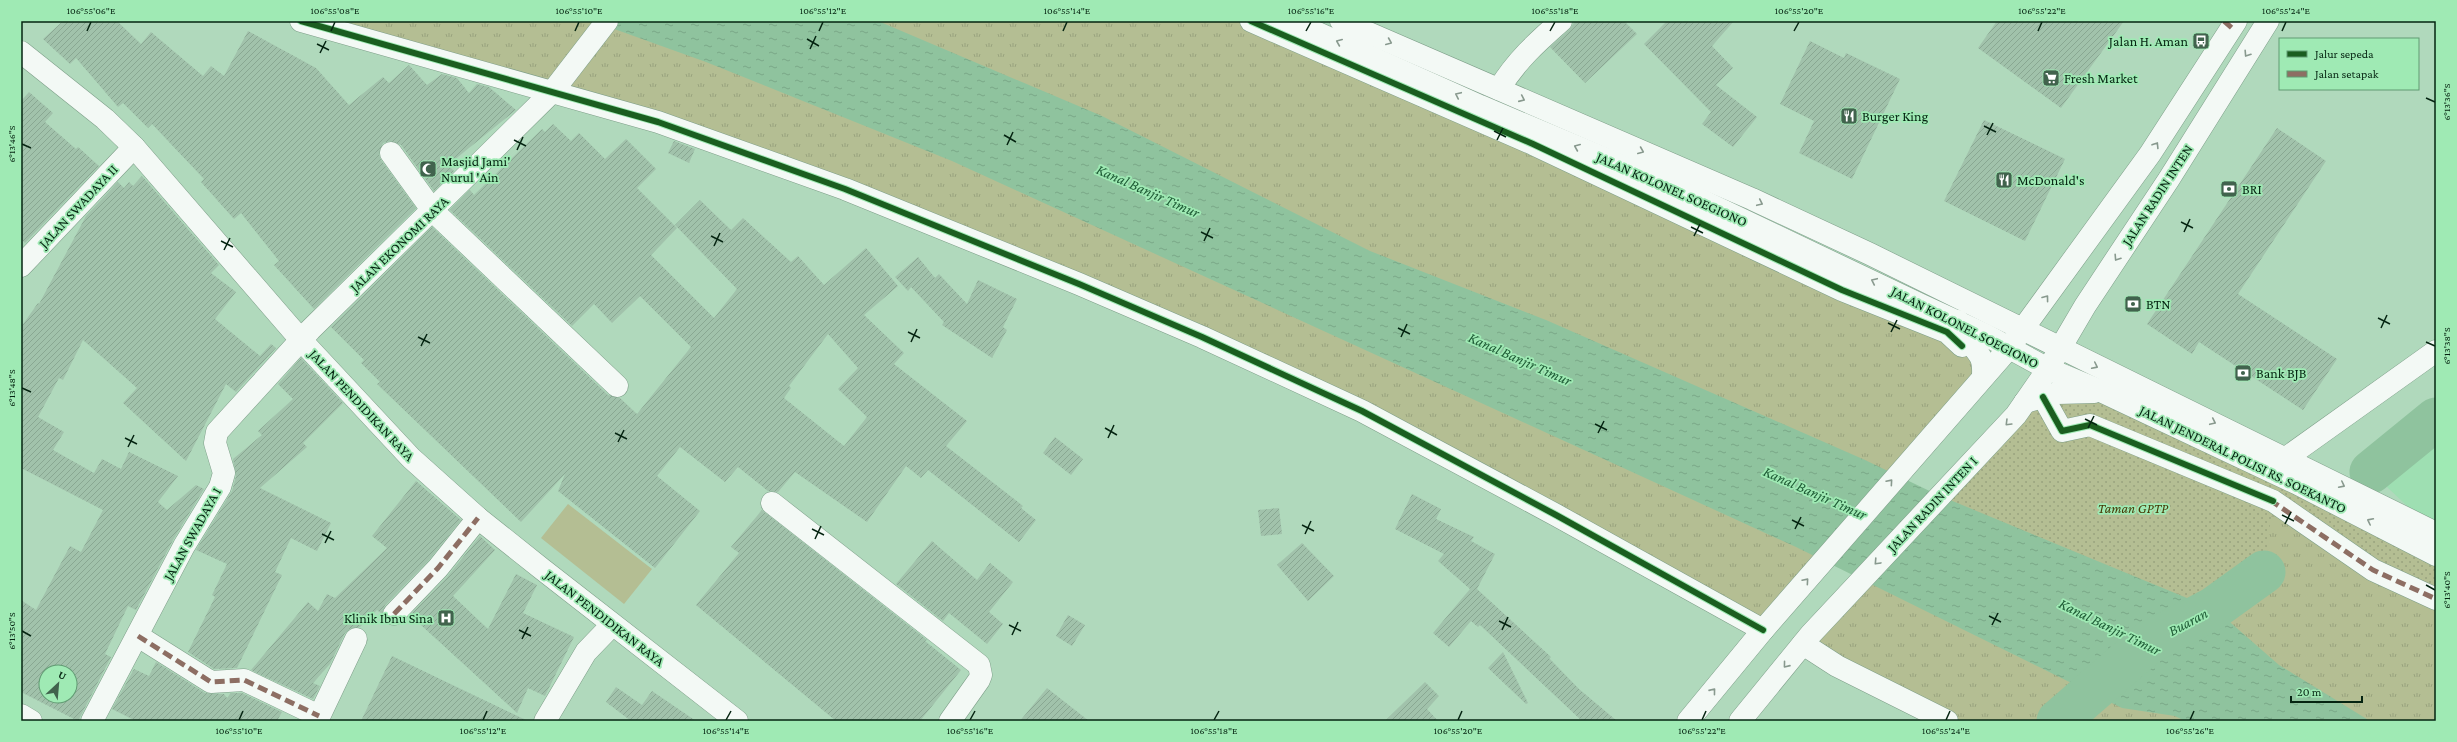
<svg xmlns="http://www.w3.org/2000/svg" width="2457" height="742" viewBox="0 0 2457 742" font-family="'Crimson Pro',serif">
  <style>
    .built { fill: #9edfb2 }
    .grass { fill: url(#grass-tufts) }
    .park { fill: url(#park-dots) }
    .pitch { fill: #b4be93 }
    .water { fill: url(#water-ripples) }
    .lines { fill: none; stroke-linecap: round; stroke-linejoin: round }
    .river { stroke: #8fc39e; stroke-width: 43 }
    .building { fill: url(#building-hatch); fill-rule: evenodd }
    .minor-casing { stroke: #7d9e88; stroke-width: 23 }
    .major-casing { stroke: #7d9e88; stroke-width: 23 }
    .minor { stroke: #f3f9f5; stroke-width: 22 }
    .major { stroke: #f3f9f5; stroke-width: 22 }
    .quiet { stroke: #8d6e63; stroke-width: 5; stroke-dasharray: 10 5; stroke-linecap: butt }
    .cycleway-casing { stroke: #9feab4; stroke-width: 8 }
    .cycleway { stroke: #1b5e20; stroke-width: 6 }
    .oneway { stroke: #88998e }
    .ticks { fill: none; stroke: #052411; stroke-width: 1.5 }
    .labels { text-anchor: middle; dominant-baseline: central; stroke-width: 3.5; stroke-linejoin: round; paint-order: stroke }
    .poi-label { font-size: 14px; fill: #052411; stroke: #9feab4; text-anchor: start }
    .street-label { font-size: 14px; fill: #052411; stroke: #9feab4 }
    .park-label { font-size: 14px; font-style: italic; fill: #473906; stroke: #9feab4 }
    .water-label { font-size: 15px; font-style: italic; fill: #1e5b35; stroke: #9feab4 }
    .neatline { fill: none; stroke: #052411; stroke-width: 1.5 }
    .ticks-label { font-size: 10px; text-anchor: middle; fill: #052411 }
  </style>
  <defs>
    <pattern id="grass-tufts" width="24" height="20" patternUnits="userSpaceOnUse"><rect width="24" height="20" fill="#b4be93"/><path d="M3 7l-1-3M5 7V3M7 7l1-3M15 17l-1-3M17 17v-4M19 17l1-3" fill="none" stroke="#99a37e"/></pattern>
    <pattern id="park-dots" width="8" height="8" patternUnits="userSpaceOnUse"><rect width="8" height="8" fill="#b4be93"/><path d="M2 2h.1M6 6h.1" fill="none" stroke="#99a37e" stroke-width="1.8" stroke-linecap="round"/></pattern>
    <pattern id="water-ripples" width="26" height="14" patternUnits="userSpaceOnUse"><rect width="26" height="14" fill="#8fc39e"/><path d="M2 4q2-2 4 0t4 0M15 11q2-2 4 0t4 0" fill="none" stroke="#7aa787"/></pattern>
    <pattern id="building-hatch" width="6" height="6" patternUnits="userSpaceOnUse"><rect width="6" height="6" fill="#a1c2ab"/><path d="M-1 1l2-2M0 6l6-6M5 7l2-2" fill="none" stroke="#89a792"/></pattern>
  </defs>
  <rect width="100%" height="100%" fill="#b0d9bc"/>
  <!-- built -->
  <polygon class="built" points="2436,419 2436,533 2371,472"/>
  <!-- grass -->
  <g class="grass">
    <polygon points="301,21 1251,21 1533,144 1984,362 1763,630 1362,411 1047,270 553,91"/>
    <polygon points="1989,441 2151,449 2436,599 2436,721 1947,721 1837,666 1811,634"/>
  </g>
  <!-- park -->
  <polygon class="park" points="2103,392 2436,555 2436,599 2273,501 2264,572 2214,608 1939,496 2016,415"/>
  <!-- pitch -->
  <polygon class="pitch" points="568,504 652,569 624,604 541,538"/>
  <!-- water -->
  <polygon class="water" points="592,21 878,21 1102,116 1370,251 1546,320 1865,460 1938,495 2216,610 2279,665 2370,721 2185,721 2175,716 2122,708 1796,547 952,161 706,62"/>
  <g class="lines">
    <!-- river -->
    <g class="river">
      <polyline points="2371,472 2436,419"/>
      <polyline points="2058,721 2148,643 2214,608 2264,572"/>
    </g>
  </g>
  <!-- building -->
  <g class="building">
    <polygon points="63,21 117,21 141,44 151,32 203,76 211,66 224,76 248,31 316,68 349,105 383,77 389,83 409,65 427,85 442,74 457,78 469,93 477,84 489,87 516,110 448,165 454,171 434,191 401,145 390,141 383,143 379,154 381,160 416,208 314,309 274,265 279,261 241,213 234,219 201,182 204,179 152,124 148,128 123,103 118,107 76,58 70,64 43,39"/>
    <polygon points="1575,21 1624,21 1637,34 1585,83 1550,47 1569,30"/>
    <polygon points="1667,21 1734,21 1712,46 1733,68 1716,85 1757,117 1733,147 1702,124 1711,112 1644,44"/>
    <polygon points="1997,21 2124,21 2061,108 1978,48"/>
    <polygon points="1810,41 1844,58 1846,53 1900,79 1852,179 1799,153 1814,121 1780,104"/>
    <polygon points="29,92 53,113 45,122 76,149 78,147 99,166 25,243 21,239 21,101"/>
    <polygon points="1984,120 2065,159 2025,241 1944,201"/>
    <path d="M553,124l18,17 8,-8 26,26 21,-20 30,30 -19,19 40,40 -26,27 63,63 23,-29 -62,-64 25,-25 31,30 12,-12 48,44 7,-6 26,29 42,-37 32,38 -34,29 40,38 -10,11 73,57 -21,25 77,60 -2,2 15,12 -17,22 -91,-72 -7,8 -15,-12 -39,56 -72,-50 -17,20 -10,-1 -30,-24 -13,15 -45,-35 -23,29 43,35 -45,57 -97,-77 7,-17 -44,48 -144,-138 3,-2 -19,-19 3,-3 -33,-33 101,-100 176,168 12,3 17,16 54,-67 -51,-51 -28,27 -18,-19 -22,22 -122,-116 20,-20 4,5 68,-66 3,3zM828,334l30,34 -20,21 29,28 -23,29 -60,-48 7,-10 -2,-2z"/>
    <polygon points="2277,128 2326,161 2238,294 2337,359 2303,410 2199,342 2192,354 2147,324"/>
    <polygon points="674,141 695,149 689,163 668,153"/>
    <path d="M142,176l77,89 -8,8 25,19 -21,27 45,37 11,-12 5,4 -40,44 -10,-8 -40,77 -63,-58 14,-15 -54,-48 -20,40 -4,-2 -21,39 26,15 -11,18 41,23 8,-14 19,10 8,-17 49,24 -20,26 9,8 29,-25 8,4 -31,51 -37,70 -8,-4 -23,48 6,3 -33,64 -57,-29v-92l15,10 34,-64 11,6 22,-42 -82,-42v-141l17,-24 1,1 47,-88 32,-34 6,6 5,-6 4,4zM46,672h24v24h-24z"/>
    <polygon points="918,257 935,278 939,274 967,304 978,280 1017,299 1003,327 1007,330 992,358 942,325 944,322 911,287 908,291 895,277"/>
    <polygon points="301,358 343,403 303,443 307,447 260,488 331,523 317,551 291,538 275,572 282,575 237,668 214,669 188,652 215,597 212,595 227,564 196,550 232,491 236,476 233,459 262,435 258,431 293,399 278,384"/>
    <polygon points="1055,437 1083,459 1071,475 1043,453"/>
    <polygon points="416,481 461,520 429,560 385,605 382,614 377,610 360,627 349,629 345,633 330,664 313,683 320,686 313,699 251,670 308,602 318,611 327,594 335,598 387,548 372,536"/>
    <polygon points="1412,494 1441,509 1436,519 1474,537 1471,541 1495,554 1477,589 1551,657 1549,658 1579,689 1617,721 1582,721 1480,625 1478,627 1471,621 1449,647 1433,633 1470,589 1438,561 1444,554 1395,529"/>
    <polygon points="1279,508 1282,534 1261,536 1258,510"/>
    <polygon points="762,510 927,640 925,641 961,670 920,721 836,721 696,605 739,553 731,547"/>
    <polygon points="480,536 495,550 453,596 488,629 516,574 537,585 523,613 574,637 545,696 528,688 517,713 410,615 447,577"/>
    <polygon points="932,541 977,580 990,563 1013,582 989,612 1003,624 987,644 949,613 943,621 896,584"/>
    <polygon points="1302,543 1334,576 1308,601 1277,565"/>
    <polygon points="1068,615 1085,625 1072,646 1056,636"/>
    <polygon points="1503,652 1528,703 1526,704 1488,668"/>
    <polygon points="392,656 528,721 361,721"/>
    <polygon points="156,662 205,693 224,694 227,698 231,693 242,693 282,712 277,721 136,721 112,709 134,669 149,676"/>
    <polygon points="1425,682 1439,696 1427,709 1438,721 1385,721"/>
    <polygon points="616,687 642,705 652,691 696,721 631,721 606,702"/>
    <polygon points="1047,688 1089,721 1020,721"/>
  </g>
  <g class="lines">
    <!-- minor casing -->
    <g class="minor-casing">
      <g id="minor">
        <polyline points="301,21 658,122 845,189 1079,284 1202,337 1362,411 1556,515 1763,630"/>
        <polyline points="1251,21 1533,144 1842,290 1947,332 1962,346"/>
        <polyline points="21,52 105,119 134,147 301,340 411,458 478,518 542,569 737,721"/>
        <path d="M1499,89c17,-28 38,-47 62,-68"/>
        <polyline points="391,153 433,211 617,386"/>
        <polyline points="21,266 134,147"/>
        <polyline points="2043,397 2062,431 2090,425 2273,501 2373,570 2436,599"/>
        <polyline points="2286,458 2436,351"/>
        <polyline points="772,503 979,665 981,675 979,680 950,721"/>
        <polyline points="394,614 438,568 478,518"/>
        <polyline points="138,636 211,682 244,680 319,716"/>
        <polyline points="1803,644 1837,666 1947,721"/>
        <polyline points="21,715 31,721"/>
        <polyline points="92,721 184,546 220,487 224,473 215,443 217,432 310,330 553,91 607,21"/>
        <polyline points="317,721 356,639"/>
        <polyline points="545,721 586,652 612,625"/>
      </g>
    </g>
    <!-- major casing -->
    <g class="major-casing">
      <g id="major">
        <polyline points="1291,21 1480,106 1682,191 1921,305 1984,334 2048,369 2103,392 2296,483 2436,555"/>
        <polyline points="1341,21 1752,199 1870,254 2436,533"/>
        <path d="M1958,321c3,5 6,12 9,17 11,17 17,16 16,38"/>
        <polyline points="2025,402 2057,393 2094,392"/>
        <polyline points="1688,721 1763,630 2009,348 2150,154 2236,21"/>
        <polyline points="1740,721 1811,634 2016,415 2048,369 2085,306 2169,179 2268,21"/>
      </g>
    </g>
    <!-- minor -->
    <use href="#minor" class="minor"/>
    <!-- major -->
    <use href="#major" class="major"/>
    <!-- quiet -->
    <g class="quiet">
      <polyline points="2224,21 2232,28"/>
      <polyline points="2270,500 2373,570 2436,599"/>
      <polyline points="394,614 438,568 478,518"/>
      <polyline points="138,636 211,682 244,680 319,716"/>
    </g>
    <!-- cycleway casing -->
    <g class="cycleway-casing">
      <g id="cycleway">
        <polyline points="301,21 658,122 845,189 1079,284 1202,337 1362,411 1556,515 1763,630"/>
        <polyline points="1251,21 1533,144 1842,290 1947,332 1962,346"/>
        <polyline points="2043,397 2062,431 2090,425 2273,501"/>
      </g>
    </g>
    <!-- cycleway -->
    <use href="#cycleway" class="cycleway"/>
  </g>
  <!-- one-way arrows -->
  <defs><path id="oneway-chevron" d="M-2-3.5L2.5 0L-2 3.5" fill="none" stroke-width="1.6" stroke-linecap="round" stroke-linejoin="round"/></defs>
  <g class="oneway">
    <use href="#oneway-chevron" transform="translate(1339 42) rotate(-157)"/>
    <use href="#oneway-chevron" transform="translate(1389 42) rotate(23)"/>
    <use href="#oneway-chevron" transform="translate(2247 54) rotate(123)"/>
    <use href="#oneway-chevron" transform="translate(1458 95) rotate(-155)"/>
    <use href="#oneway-chevron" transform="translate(1522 99) rotate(24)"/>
    <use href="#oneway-chevron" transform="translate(2156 145) rotate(-58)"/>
    <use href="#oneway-chevron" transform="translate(1577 147) rotate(-157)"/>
    <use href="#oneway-chevron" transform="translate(1641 151) rotate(23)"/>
    <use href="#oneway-chevron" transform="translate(1760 203) rotate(25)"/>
    <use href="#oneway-chevron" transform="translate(2117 258) rotate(123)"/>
    <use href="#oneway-chevron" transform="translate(1874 281) rotate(-155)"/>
    <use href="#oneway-chevron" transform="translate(2046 298) rotate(-53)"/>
    <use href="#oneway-chevron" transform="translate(2095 366) rotate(26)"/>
    <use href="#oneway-chevron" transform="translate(2213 422) rotate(25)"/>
    <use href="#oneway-chevron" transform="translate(2008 423) rotate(135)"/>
    <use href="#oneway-chevron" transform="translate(1890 482) rotate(-49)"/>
    <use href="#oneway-chevron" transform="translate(2342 485) rotate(27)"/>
    <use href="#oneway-chevron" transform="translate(2370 521) rotate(-153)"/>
    <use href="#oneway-chevron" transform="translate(1877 562) rotate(133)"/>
    <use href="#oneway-chevron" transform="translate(1806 581) rotate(-49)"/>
    <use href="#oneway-chevron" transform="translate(1786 665) rotate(129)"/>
    <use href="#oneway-chevron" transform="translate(1713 691) rotate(-51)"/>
  </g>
  <!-- ticks -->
  <path class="ticks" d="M87,31l4,-9M331,31l4,-9M575,31l4,-9M819,31l4,-9M1063,31l4,-9M1306,31l5,-9M1550,31l5,-9M1794,31l5,-9M2038,31l4,-9M2282,31l4,-9M807,39l12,7M317,44l12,6M810,49l6,-13M320,53l6,-12M2426,98l9,4M1984,126l12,6M1494,131l12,6M1004,135l12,7M1987,135l6,-12M514,140l12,6M1497,140l6,-12M22,144l9,4M1007,145l6,-13M517,150l6,-13M2181,222l12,6M1691,227l12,6M1201,232l12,6M2184,232l6,-13M711,236l12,6M1694,236l6,-12M221,241l12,6M1204,241l6,-13M714,246l6,-13M224,250l6,-12M2378,318l12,6M1888,323l12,6M1398,328l12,6M2381,328l6,-13M908,332l12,6M1891,332l6,-12M418,337l12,6M1401,337l6,-13M911,342l6,-13M2426,342l9,4M421,346l6,-12M22,388l9,4M2085,419l12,6M1595,424l12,6M1105,428l12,7M2088,428l6,-12M615,433l12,6M1598,433l6,-12M125,438l12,6M1108,438l6,-13M618,442l6,-12M128,447l6,-12M2282,515l12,6M1792,520l12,6M2285,524l6,-12M1302,525l12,6M812,529l12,6M1795,529l6,-12M322,534l12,6M1305,534l6,-13M815,539l6,-13M325,543l6,-12M2426,585l9,5M1989,616l12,6M1499,621l12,6M1009,625l12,6M1992,625l6,-12M519,630l12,6M1502,630l6,-13M22,631l9,5M1012,635l6,-13M522,639l6,-12M239,720l4,-9M483,720l4,-9M726,720l5,-9M970,720l5,-9M1214,720l5,-9M1458,720l4,-9M1702,720l4,-9M1946,720l4,-9M2190,720l4,-9"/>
  <!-- icons -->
  <defs>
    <g id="bus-square" transform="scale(0.9)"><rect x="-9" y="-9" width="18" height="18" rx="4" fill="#41634d" stroke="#9feab4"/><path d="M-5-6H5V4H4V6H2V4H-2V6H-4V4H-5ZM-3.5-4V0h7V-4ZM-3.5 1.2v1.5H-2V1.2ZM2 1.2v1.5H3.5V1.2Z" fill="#fff"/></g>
    <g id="supermarket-square" transform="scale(0.9)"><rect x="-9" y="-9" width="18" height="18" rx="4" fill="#41634d" stroke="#9feab4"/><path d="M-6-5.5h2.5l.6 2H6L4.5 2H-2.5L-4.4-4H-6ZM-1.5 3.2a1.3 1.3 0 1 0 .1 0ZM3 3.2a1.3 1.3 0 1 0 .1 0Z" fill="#fff"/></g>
    <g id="restaurant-square" transform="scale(0.9)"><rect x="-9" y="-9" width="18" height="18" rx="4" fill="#41634d" stroke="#9feab4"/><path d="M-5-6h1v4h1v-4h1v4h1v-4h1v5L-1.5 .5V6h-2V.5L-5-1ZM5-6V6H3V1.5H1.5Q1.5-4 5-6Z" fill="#fff"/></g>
    <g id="mosque-square" transform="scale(0.9)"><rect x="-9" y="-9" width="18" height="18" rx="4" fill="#41634d" stroke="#9feab4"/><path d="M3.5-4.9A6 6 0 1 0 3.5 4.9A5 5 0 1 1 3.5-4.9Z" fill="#fff"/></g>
    <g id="bank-square" transform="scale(0.9)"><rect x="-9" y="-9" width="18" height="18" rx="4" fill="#41634d" stroke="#9feab4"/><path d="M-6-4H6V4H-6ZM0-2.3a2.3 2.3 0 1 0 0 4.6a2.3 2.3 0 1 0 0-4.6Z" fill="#fff"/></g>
    <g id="hospital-square" transform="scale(0.9)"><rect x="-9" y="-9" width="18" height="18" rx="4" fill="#41634d" stroke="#9feab4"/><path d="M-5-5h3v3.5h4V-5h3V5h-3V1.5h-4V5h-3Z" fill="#fff"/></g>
  </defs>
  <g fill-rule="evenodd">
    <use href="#bus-square" x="2201" y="41"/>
    <use href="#supermarket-square" x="2051" y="78"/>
    <use href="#restaurant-square" x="1849" y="116"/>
    <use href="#mosque-square" x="428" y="169"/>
    <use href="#restaurant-square" x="2004" y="180"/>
    <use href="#bank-square" x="2229" y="189"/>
    <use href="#bank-square" x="2133" y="304"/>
    <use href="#bank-square" x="2243" y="373"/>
    <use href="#hospital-square" x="446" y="618"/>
  </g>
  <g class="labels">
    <!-- poi labels -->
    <g class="poi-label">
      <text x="2188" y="41" text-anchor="end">Jalan H. Aman</text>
      <text x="2064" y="78">Fresh Market</text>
      <text x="1862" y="116">Burger King</text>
      <text x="441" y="161">Masjid Jami'<tspan x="441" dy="16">Nurul 'Ain</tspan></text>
      <text x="2017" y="180">McDonald's</text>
      <text x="2242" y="189">BRI</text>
      <text x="2146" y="304">BTN</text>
      <text x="2256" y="373">Bank BJB</text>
      <text x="433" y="618" text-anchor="end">Klinik Ibnu Sina</text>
    </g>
    <!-- street labels -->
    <g class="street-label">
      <text transform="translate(1672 189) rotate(24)">JALAN KOLONEL SOEGIONO</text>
      <text transform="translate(2157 195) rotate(-57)">JALAN RADIN INTEN</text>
      <text transform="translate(78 206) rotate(-47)">JALAN SWADAYA II</text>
      <text transform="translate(399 244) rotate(-44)">JALAN EKONOMI RAYA</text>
      <text transform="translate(1965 327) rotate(27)">JALAN KOLONEL SOEGIONO</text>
      <text transform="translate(362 405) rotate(47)">JALAN PENDIDIKAN RAYA</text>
      <text transform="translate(2243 459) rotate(26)">JALAN JENDERAL POLISI RS. SOEKANTO</text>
      <text transform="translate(1932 504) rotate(-47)">JALAN RADIN INTEN I</text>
      <text transform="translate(192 534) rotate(-61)">JALAN SWADAYA I</text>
      <text transform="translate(605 618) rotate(38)">JALAN PENDIDIKAN RAYA</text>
    </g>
    <!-- park labels -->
    <g class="park-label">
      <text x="2133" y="508">Taman GPTP</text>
    </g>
    <!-- water labels -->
    <g class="water-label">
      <text transform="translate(1148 191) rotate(24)">Kanal Banjir Timur</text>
      <text transform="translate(1520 359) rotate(24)">Kanal Banjir Timur</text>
      <text transform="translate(1815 493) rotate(24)">Kanal Banjir Timur</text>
      <text transform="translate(2188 622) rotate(-28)">Buaran</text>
      <text transform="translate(2110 627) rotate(26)">Kanal Banjir Timur</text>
    </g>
  </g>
  <!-- border -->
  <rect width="2457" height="742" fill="none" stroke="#9feab4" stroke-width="44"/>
  <!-- legend -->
  <rect x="2279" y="38" width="140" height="52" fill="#9feab4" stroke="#619b73"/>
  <rect x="2287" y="51" width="20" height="6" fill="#1b5e20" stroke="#619b73"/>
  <text x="2315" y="58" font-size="12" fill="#052411">Jalur sepeda</text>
  <rect x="2287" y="71" width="20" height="6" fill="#8d6e63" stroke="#619b73"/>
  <text x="2315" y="78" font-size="12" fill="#052411">Jalan setapak</text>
  <!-- north arrow -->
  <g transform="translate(58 684) rotate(26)"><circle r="19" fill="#9feab4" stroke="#619b73"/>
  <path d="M0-3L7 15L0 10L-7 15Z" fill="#41634d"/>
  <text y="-6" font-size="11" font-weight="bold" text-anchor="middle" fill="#052411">U</text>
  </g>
  <!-- scale -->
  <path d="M2291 696v6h71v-6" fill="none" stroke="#052411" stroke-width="2"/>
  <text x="2297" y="696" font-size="12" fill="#052411" stroke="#9feab4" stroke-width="3" paint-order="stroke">20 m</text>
  <rect x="22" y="22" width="2413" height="698" class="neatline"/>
  <g class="ticks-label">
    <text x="91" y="14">106°55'06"E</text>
    <text x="335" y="14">106°55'08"E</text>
    <text x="579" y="14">106°55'10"E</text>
    <text x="823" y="14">106°55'12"E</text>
    <text x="1067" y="14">106°55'14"E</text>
    <text x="1311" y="14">106°55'16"E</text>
    <text x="1555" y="14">106°55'18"E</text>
    <text x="1799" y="14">106°55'20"E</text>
    <text x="2042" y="14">106°55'22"E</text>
    <text x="2286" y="14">106°55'24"E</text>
    <text transform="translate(2446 102) rotate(-90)" y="4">6°13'36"S</text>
    <text transform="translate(11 144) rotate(-90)" y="4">6°13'46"S</text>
    <text transform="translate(2446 346) rotate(-90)" y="4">6°13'38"S</text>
    <text transform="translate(11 388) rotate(-90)" y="4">6°13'48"S</text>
    <text transform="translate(2446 590) rotate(-90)" y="4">6°13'40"S</text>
    <text transform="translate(11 631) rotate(-90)" y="4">6°13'50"S</text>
    <text x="239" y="734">106°55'10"E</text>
    <text x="483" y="734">106°55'12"E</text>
    <text x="726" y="734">106°55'14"E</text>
    <text x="970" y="734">106°55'16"E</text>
    <text x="1214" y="734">106°55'18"E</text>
    <text x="1458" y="734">106°55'20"E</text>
    <text x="1702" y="734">106°55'22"E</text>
    <text x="1946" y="734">106°55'24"E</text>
    <text x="2190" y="734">106°55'26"E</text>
  </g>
</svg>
